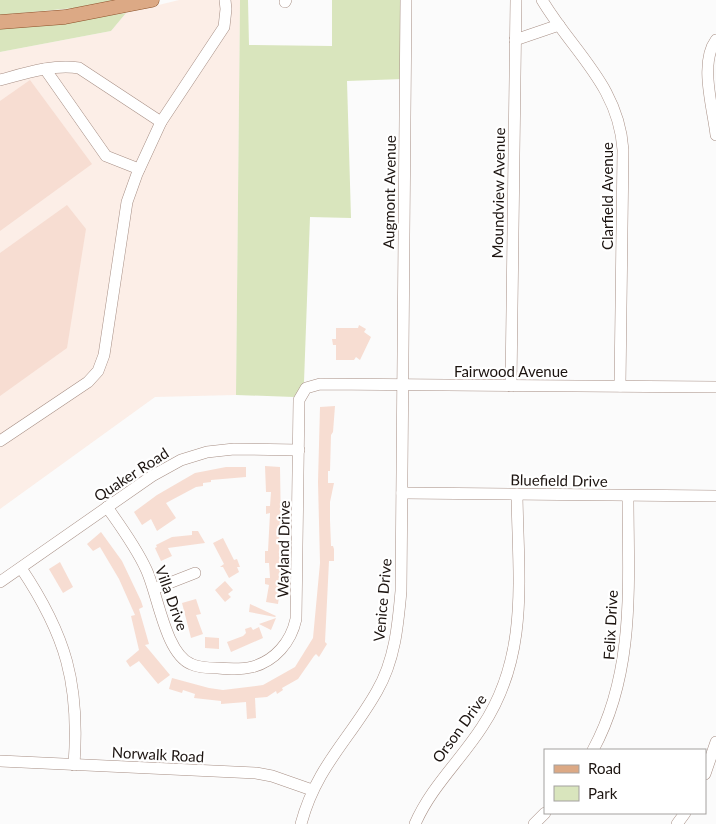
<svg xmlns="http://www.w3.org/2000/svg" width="716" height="824" viewBox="0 0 716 824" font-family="Lato,sans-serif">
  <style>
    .industrial { fill: #fceee7 }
    .green { fill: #d9e5bd }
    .building { fill: #f7ddd2 }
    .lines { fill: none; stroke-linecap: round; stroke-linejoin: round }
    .minor-casing { stroke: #a78f85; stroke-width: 12 }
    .major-casing { stroke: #8a5027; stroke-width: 15 }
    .minor { stroke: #fff; stroke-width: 11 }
    .major { stroke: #dca985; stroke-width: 14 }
    .labels { text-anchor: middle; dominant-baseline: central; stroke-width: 4.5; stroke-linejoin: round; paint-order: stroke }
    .street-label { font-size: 15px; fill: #1c1410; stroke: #fff }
  </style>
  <rect width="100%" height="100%" fill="#fbfbfb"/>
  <!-- industrial -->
  <polygon class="industrial" points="179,0 240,0 236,395 155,397 0,509 0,52 111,31 126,13"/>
  <!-- green -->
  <g class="green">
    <polygon points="0,0 114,0 74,8 0,15"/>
    <polygon points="240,0 248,0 249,45 332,46 332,0 403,0 403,79 347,81 351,218 310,217 304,382 294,397 236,395"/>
    <polygon points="126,13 111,31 0,52 0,27 37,26"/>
  </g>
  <!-- building -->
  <g class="building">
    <polygon points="30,80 92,164 0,231 0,101"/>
    <polygon points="67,205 86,229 67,348 0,396 0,253"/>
    <polygon points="359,325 366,329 364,332 371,337 360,360 356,357 354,360 336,360 336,345 333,345 332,339 336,339 336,328 358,328"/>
    <polygon points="335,406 333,432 331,435 330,471 328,471 328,483 334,483 330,502 330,520 331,546 333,546 334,549 334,561 329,561 325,642 327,644 319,657 316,654 314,656 298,679 282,688 283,690 277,694 276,691 267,697 255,698 256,718 247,719 246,702 221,704 221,701 194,698 195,694 183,690 182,693 169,689 172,678 209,688 223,690 263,685 295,667 313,638 320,563 318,482 320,407"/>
    <polygon points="265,466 280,467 281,531 279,531 280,590 278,604 266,602 269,585 265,584 265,578 270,578 269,563 265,563 265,551 268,551 270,513 266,514 266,506 270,506 271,492 266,492"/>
    <polygon points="226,467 246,467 246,477 211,480 211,482 203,483 203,486 196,487 166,503 176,518 157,531 151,519 142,525 134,512 157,495 195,473"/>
    <polygon points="192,531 198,531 205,543 168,548 172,556 161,561 155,548 157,547 156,545 172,537 192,535"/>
    <polygon points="101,532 122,561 141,601 143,607 139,609 149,644 145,645 170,675 158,684 139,661 130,667 126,661 139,650 131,616 135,615 119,579 100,547 93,551 87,544"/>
    <polygon points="223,538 234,560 237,559 240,567 237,567 239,572 229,578 223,567 220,567 224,564 213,543"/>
    <polygon points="60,562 73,587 63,593 49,569"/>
    <polygon points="225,581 233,590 228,594 231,597 225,602 215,590"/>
    <polygon points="196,599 201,614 196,615 203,634 191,638 182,603"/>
    <polygon points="250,604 276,616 275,617 249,612"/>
    <polygon points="276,618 271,630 259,624"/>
    <polygon points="251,627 253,630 259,627 263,638 231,652 227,642 243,636 246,633 245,629"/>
    <polygon points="205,637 219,638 219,649 205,648"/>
  </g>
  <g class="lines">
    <!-- minor casing -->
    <g class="minor-casing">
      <g id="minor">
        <path d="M542,0c31,52 77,86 81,150l-3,236"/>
        <polyline points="285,2 286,0"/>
        <polyline points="515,40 559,25"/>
        <path d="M716,40c-17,23 -3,68 0,95"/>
        <polyline points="45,69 106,156 139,169"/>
        <path d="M0,80c26,-7 53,-16 79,-12l82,54"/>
        <polyline points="511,386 516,0"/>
        <polyline points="0,441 88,382 98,371 104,355 127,202 137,174 161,122 224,27 226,9 225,0"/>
        <polyline points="402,493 716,496"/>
        <path d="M107,507c14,20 29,40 39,62 12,25 19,84 45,95 8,4 18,4 26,4 12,1 23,2 35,-1 23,-6 39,-25 44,-48l3,-219 7,-12 14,-4 396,3"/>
        <path d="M21,568c45,67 59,116 53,197"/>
        <polyline points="0,582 152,476 181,460 207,452 234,449 299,450"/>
        <polyline points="154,589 195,573"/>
        <path d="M593,750c43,-79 35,-168 35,-254"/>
        <polyline points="0,761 256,773 272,776 312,790"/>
        <polyline points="705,774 716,742"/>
        <path d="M301,824c15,-57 49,-85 76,-133 18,-31 21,-66 24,-100l5,-591"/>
        <path d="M415,824c16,-37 45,-63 67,-97 48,-72 36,-150 35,-233"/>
        <polyline points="534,824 545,813"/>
        <polyline points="677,824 685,813"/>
      </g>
    </g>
    <!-- major casing -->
    <g class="major-casing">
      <polyline id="major" points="0,22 65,17 152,0"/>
    </g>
    <!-- minor -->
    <use href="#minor" class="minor"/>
    <!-- major -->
    <use href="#major" class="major"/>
  </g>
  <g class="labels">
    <!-- street labels -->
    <g class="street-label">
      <text transform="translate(389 192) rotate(-89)">Augmont Avenue</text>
      <text transform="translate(498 193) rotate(-89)">Moundview Avenue</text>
      <text transform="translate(607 196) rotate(-90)">Clarfield Avenue</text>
      <text x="511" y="371">Fairwood Avenue</text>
      <text transform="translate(131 474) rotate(-33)">Quaker Road</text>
      <text transform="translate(559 480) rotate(1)">Bluefield Drive</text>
      <text transform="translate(283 549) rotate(-89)">Wayland Drive</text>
      <text transform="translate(172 598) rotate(70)">Villa Drive</text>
      <text transform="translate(382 600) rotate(-85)">Venice Drive</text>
      <text transform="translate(610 625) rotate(-87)">Felix Drive</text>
      <text transform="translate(459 728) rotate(-54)">Orson Drive</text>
      <text transform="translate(158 754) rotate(3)">Norwalk Road</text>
    </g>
  </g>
  <!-- legend -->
  <rect x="544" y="749" width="162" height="65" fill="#ffffff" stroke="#a4a19f"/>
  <rect x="554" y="765" width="25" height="8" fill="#dca985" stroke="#a4a19f"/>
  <text x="588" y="774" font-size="15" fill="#1c1410">Road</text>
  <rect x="554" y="786" width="25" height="15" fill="#d9e5bd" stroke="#a4a19f"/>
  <text x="588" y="799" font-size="15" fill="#1c1410">Park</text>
</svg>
